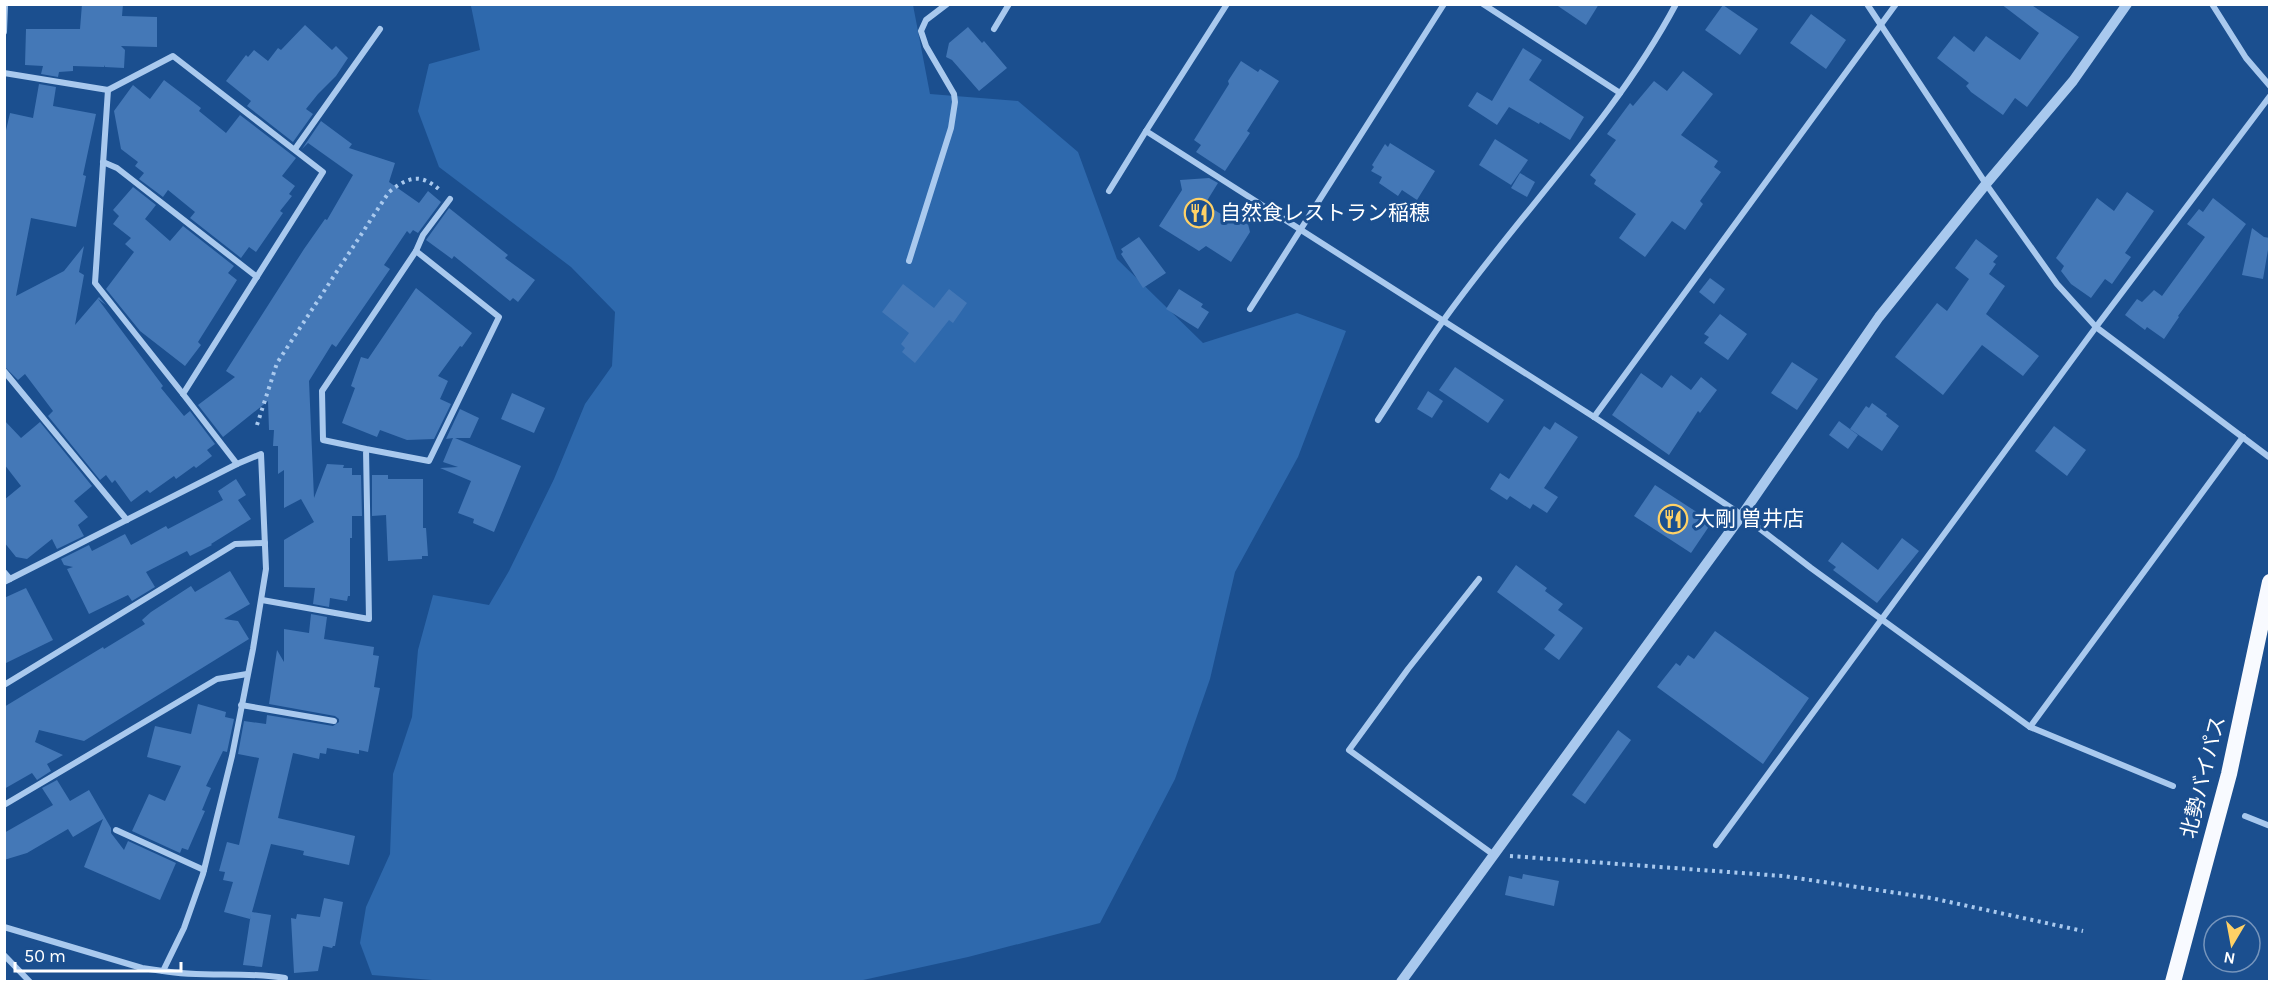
<svg xmlns="http://www.w3.org/2000/svg" width="2274" height="986" viewBox="0 0 2274 986" font-family="Karla,'Noto Sans JP',sans-serif">
  <style>
    .green { fill: #2e69ad }
    .building { fill: #4478b7 }
    .lines { fill: none; stroke-linecap: round; stroke-linejoin: round }
    .path { stroke: #a9c9ee; stroke-width: 4; stroke-dasharray: 3 4.5; stroke-linecap: butt }
    .minor { stroke: #a9c9ee; stroke-width: 6 }
    .tertiary { stroke: #a9c9ee; stroke-width: 10 }
    .trunk { stroke: #f8faff; stroke-width: 16 }
    .labels { text-anchor: middle; dominant-baseline: central; stroke-width: 6; stroke-linejoin: round; paint-order: stroke }
    .poi-label { font-size: 21px; fill: #fff; stroke: #1b4f8f; text-anchor: start }
    .street-label { font-size: 21px; fill: #fff; stroke: #1b4f8f }
  </style>
  <rect width="100%" height="100%" fill="#1b4f8f"/>
  <!-- green -->
  <polygon class="green" points="468,5 913,5 930,94 1018,101 1078,152 1117,259 1203,343 1297,313 1346,331 1298,457 1235,572 1210,679 1175,779 1100,923 968,957 854,982 456,982 372,975 360,943 366,907 390,854 393,774 412,717 418,650 433,595 489,605 509,571 554,479 585,404 612,366 615,312 571,267 439,167 418,111 429,64 480,50 471,6"/>
  <!-- building -->
  <g class="building">
    <polygon points="82,4 123,4 122,16 157,17 157,47 121,46 125,50 124,68 105,67 105,65 104,67 73,66 73,71 59,72 58,77 41,74 43,66 25,65 26,29 80,29"/>
    <polygon points="1555,4 1599,4 1586,25"/>
    <polygon points="2001,4 2030,4 2079,37 2027,107 2015,98 2003,115 1971,92 1966,86 1969,83 1937,58 1954,36 1974,52 1986,36 2020,60 2039,33"/>
    <polygon points="1723,5 1758,29 1740,55 1705,30"/>
    <polygon points="1811,14 1846,40 1826,69 1790,43"/>
    <polygon points="305,25 332,50 336,46 348,58 336,76 318,94 306,109 313,114 293,142 247,106 251,101 226,81 246,55 248,57 254,50 268,61 278,48 281,50"/>
    <polygon points="968,27 982,43 984,41 1007,68 979,91 952,60 946,57 949,43"/>
    <polygon points="1523,48 1542,60 1529,80 1584,117 1570,140 1540,122 1539,124 1509,107 1497,125 1468,106 1477,92 1492,101"/>
    <polygon points="1241,61 1258,72 1260,69 1279,81 1247,131 1250,133 1225,171 1196,152 1201,145 1194,140 1229,84 1228,81"/>
    <polygon points="1683,71 1713,94 1681,135 1718,161 1714,167 1721,172 1700,201 1703,204 1685,230 1672,221 1645,257 1619,238 1636,214 1594,184 1596,180 1590,175 1616,140 1607,134 1630,103 1633,106 1654,81 1667,91"/>
    <polygon points="164,80 201,108 199,111 226,133 240,115 296,158 282,176 295,186 289,194 292,196 280,211 283,213 256,252 249,247 241,258 190,218 195,212 168,190 163,197 139,179 144,173 135,166 138,162 121,149 114,111 133,85 150,99"/>
    <polygon points="39,84 56,87 53,106 96,114 83,175 86,176 76,227 31,218 16,296 64,271 84,246 79,272 84,275 75,325 99,297 106,305 98,299 163,386 161,388 184,416 190,411 215,444 207,450 212,456 196,468 194,466 176,479 174,476 150,493 147,490 131,502 115,480 112,483 106,475 100,480 48,416 53,411 25,374 18,380 4,366 4,139 10,113 33,118"/>
    <polygon points="321,121 352,144 349,148 395,163 389,182 419,203 428,191 441,202 418,233 413,230 410,234 407,231 384,265 390,269 336,347 332,344 309,381 314,498 327,464 344,465 343,468 352,468 352,475 361,475 362,516 352,516 352,538 350,538 350,596 348,596 347,601 330,598 329,607 313,604 315,588 284,587 284,540 314,522 301,499 284,508 284,470 278,474 278,446 273,446 274,430 269,430 268,401 223,437 198,405 235,377 226,371 304,249 325,219 327,220 353,175 308,143 302,149"/>
    <polygon points="1495,139 1528,160 1511,185 1479,165"/>
    <polygon points="1390,143 1435,171 1417,200 1402,190 1398,196 1379,183 1382,177 1371,171 1374,167 1372,165 1385,144 1388,147"/>
    <polygon points="1520,173 1535,182 1527,197 1511,188"/>
    <polygon points="1209,178 1218,183 1205,204 1232,221 1243,221 1248,224 1250,232 1231,262 1206,246 1199,251 1159,226 1182,190 1180,180"/>
    <polygon points="133,187 156,205 145,219 170,241 183,226 234,266 228,273 237,280 198,342 201,345 185,366 140,331 106,289 134,252 125,244 131,238 113,224 119,216 113,210"/>
    <polygon points="2127,192 2154,211 2125,253 2131,257 2112,284 2105,279 2091,298 2071,284 2061,271 2064,266 2056,258 2097,198 2114,211"/>
    <polygon points="2213,198 2246,224 2178,316 2179,317 2164,339 2147,327 2145,330 2125,315 2137,299 2142,302 2154,290 2162,296 2205,237 2187,224 2199,209 2203,212"/>
    <polygon points="449,208 508,255 505,258 535,280 518,302 513,298 510,301 454,256 452,259 426,240"/>
    <polygon points="2252,228 2264,237 2270,238 2263,279 2242,275"/>
    <polygon points="1139,237 1166,273 1143,288 1121,254 1123,252 1121,249"/>
    <polygon points="1976,239 1998,256 1993,262 1996,264 1989,274 2005,286 1986,314 2039,356 2023,376 1982,345 1943,395 1895,357 1937,303 1947,311 1969,279 1955,268"/>
    <polygon points="1710,278 1725,289 1714,304 1699,292"/>
    <polygon points="903,284 934,308 949,289 967,303 953,323 949,320 915,363 902,352 905,348 901,344 909,333 882,312"/>
    <polygon points="416,288 472,333 462,347 460,346 438,376 448,381 440,399 451,404 434,439 407,440 380,430 377,437 342,423 355,388 351,386 361,357 368,359"/>
    <polygon points="1179,289 1203,304 1201,307 1209,312 1198,329 1166,309"/>
    <polygon points="1720,314 1747,334 1728,360 1704,343 1709,337 1704,334"/>
    <polygon points="1792,362 1818,379 1797,410 1771,393"/>
    <polygon points="1455,367 1504,400 1488,423 1439,390"/>
    <polygon points="1641,373 1662,388 1671,375 1691,390 1701,377 1717,390 1700,413 1698,411 1669,455 1612,415"/>
    <polygon points="1428,391 1443,401 1432,418 1417,409"/>
    <polygon points="512,393 545,408 534,433 501,419"/>
    <polygon points="1872,403 1887,414 1886,416 1899,426 1882,451 1850,429 1866,406 1869,408"/>
    <polygon points="460,409 479,418 470,438 455,438 521,466 494,532 473,523 474,519 458,513 471,481 440,468 458,467 443,462 453,438 446,439"/>
    <polygon points="4,420 21,438 40,422 92,486 74,501 88,517 78,525 84,536 57,549 52,539 27,559 16,557 4,542 4,500 21,486 4,464"/>
    <polygon points="1839,421 1858,435 1848,449 1829,435"/>
    <polygon points="1555,422 1578,437 1544,488 1558,497 1547,513 1533,504 1530,509 1510,496 1507,500 1490,489 1500,473 1509,479 1544,426 1550,430"/>
    <polygon points="2054,426 2086,450 2067,476 2035,451"/>
    <polygon points="372,475 388,475 388,479 423,479 423,528 426,528 428,556 422,556 422,559 388,561 386,515 372,516"/>
    <polygon points="236,479 246,495 238,500 251,519 211,544 212,545 190,556 187,551 146,572 155,587 132,601 128,595 89,614 67,569 73,567 64,565 61,559 89,545 92,551 125,534 131,545 166,526 168,529 223,500 218,491"/>
    <polygon points="1655,485 1712,522 1691,553 1634,516"/>
    <polygon points="1902,538 1919,551 1877,603 1833,570 1836,567 1828,561 1842,542 1878,570"/>
    <polygon points="1516,565 1547,588 1545,591 1563,604 1558,610 1583,628 1559,660 1544,649 1555,635 1497,592"/>
    <polygon points="230,571 250,604 224,619 238,621 249,639 84,741 39,730 35,742 63,755 47,764 51,771 37,780 32,773 4,789 4,707 103,647 104,649 145,624 142,620 151,612 191,586 195,592"/>
    <polygon points="26,588 53,640 4,664 4,598"/>
    <polygon points="311,614 327,617 324,639 374,647 373,655 379,656 374,687 380,688 368,752 359,750 359,754 327,748 326,754 320,753 319,759 293,753 278,818 355,836 349,865 303,855 304,851 271,844 252,912 271,915 262,967 243,965 251,913 250,919 224,912 233,882 223,880 225,872 219,871 227,842 239,845 259,758 238,754 244,721 266,724 267,715 333,726 339,722 339,719 335,716 269,704 277,650 284,662 284,629 309,633"/>
    <polygon points="1715,631 1809,698 1763,764 1657,687 1676,663 1680,666 1688,655 1694,659"/>
    <polygon points="198,704 226,712 225,717 234,719 227,752 223,751 206,786 211,788 202,810 205,811 188,850 182,848 180,853 132,831 149,794 165,801 181,766 147,757 155,726 191,734"/>
    <polygon points="1618,730 1631,740 1585,804 1572,795"/>
    <polygon points="57,780 70,801 89,790 111,828 111,833 124,850 128,841 176,863 160,900 84,867 103,819 73,837 68,829 27,853 4,860 4,833 53,805 42,788"/>
    <polygon points="1523,874 1559,881 1554,906 1505,895 1509,876 1522,879"/>
    <polygon points="324,898 343,902 335,946 333,946 332,948 323,946 318,971 294,973 291,918 296,919 297,914 320,917"/>
  </g>
  <g class="lines">
    <!-- path -->
    <g class="path">
      <path d="M257,425l20,-62 112,-171c20,-16 32,-19 52,-1"/>
      <polyline points="1510,856 1783,876 1931,898 2083,931"/>
    </g>
    <!-- minor -->
    <g class="minor">
      <polyline points="1227,4 1146,131 1594,417 1742,515 1811,568 2030,727 2173,786"/>
      <polyline points="1483,4 1620,93"/>
      <polyline points="1867,4 1986,184 2057,284 2096,327 2269,457"/>
      <polyline points="2212,4 2246,58 2270,86"/>
      <polyline points="994,29 1009,4"/>
      <polyline points="4,32 5,4"/>
      <polyline points="4,73 108,90 173,56 323,172 183,394 237,464"/>
      <polyline points="108,90 95,283 183,394"/>
      <polyline points="295,149 380,29"/>
      <polyline points="103,162 117,168 257,277"/>
      <polyline points="1109,191 1146,131"/>
      <polyline points="416,251 423,235 450,199"/>
      <polyline points="909,261 951,128 955,102 954,94 926,46 921,31 926,20 947,4"/>
      <polyline points="1250,309 1444,4"/>
      <polyline points="4,371 127,520"/>
      <polyline points="1594,417 1896,4"/>
      <path d="M1378,420c22,-33 42,-67 65,-99 76,-107 171,-201 233,-317"/>
      <polyline points="4,572 10,579"/>
      <polyline points="1479,579 1408,669 1349,750 1494,855"/>
      <polyline points="4,582 237,464 261,454 266,569 253,649 232,756 203,874 184,928 163,971 142,968 4,927"/>
      <polyline points="262,600 369,619 366,449 429,461 499,317 416,251 322,391 323,440 366,449"/>
      <polyline points="4,685 235,544 265,543"/>
      <polyline points="241,705 334,721"/>
      <polyline points="2030,727 2243,437"/>
      <polyline points="4,805 217,679 247,674"/>
      <polyline points="2245,816 2270,826"/>
      <polyline points="116,830 204,870"/>
      <polyline points="1716,845 2096,327 2270,96"/>
      <polyline points="4,955 30,982"/>
      <path d="M163,971c40,7 81,0 122,7l-1,4"/>
    </g>
    <!-- tertiary -->
    <polyline class="tertiary" points="1401,982 1742,515 1879,317 1986,184 2073,81 2127,4"/>
    <!-- trunk -->
    <polyline class="trunk" points="2173,982 2229,774 2270,582"/>
  </g>
  <!-- icons -->
  <defs>
    <g id="restaurant-ring" transform="scale(1.5)"><circle r="9.5" fill="#1b4f8f" stroke="#ffd166" stroke-width="1.5"/><path d="M-5-6h1v4h1v-4h1v4h1v-4h1v5L-1.5 .5V6h-2V.5L-5-1ZM5-6V6H3V1.5H1.5Q1.5-4 5-6Z" fill="#ffd166"/></g>
  </defs>
  <g fill-rule="evenodd">
    <use href="#restaurant-ring" x="1199" y="213"/>
    <use href="#restaurant-ring" x="1673" y="519"/>
  </g>
  <g class="labels">
    <!-- poi labels -->
    <g class="poi-label">
      <text x="1220" y="213">自然食レストラン稲穂</text>
      <text x="1694" y="519">大剛 曽井店</text>
    </g>
    <!-- street labels -->
    <g class="street-label">
      <text transform="translate(2203 777) rotate(-76)">北勢バイパス</text>
    </g>
  </g>
  <!-- border -->
  <rect width="2274" height="986" fill="none" stroke="#ffffff" stroke-width="12"/>
  <!-- north arrow -->
  <g transform="translate(2232 944) rotate(190)"><circle r="28" fill="#1b4f8f" stroke="#7695bc" stroke-width="1.5"/>
  <path d="M0-4.5L10 22L0 15L-10 22Z" fill="#ffd166"/>
  <text y="-9" font-size="16" font-weight="bold" text-anchor="middle" fill="#ffffff">N</text>
  </g>
  <!-- scale -->
  <path d="M15 962v9h166v-9" fill="none" stroke="#ffffff" stroke-width="3"/>
  <text x="24" y="962" font-size="18" fill="#ffffff" stroke="#1b4f8f" stroke-width="4.5" paint-order="stroke">50 m</text>
</svg>
